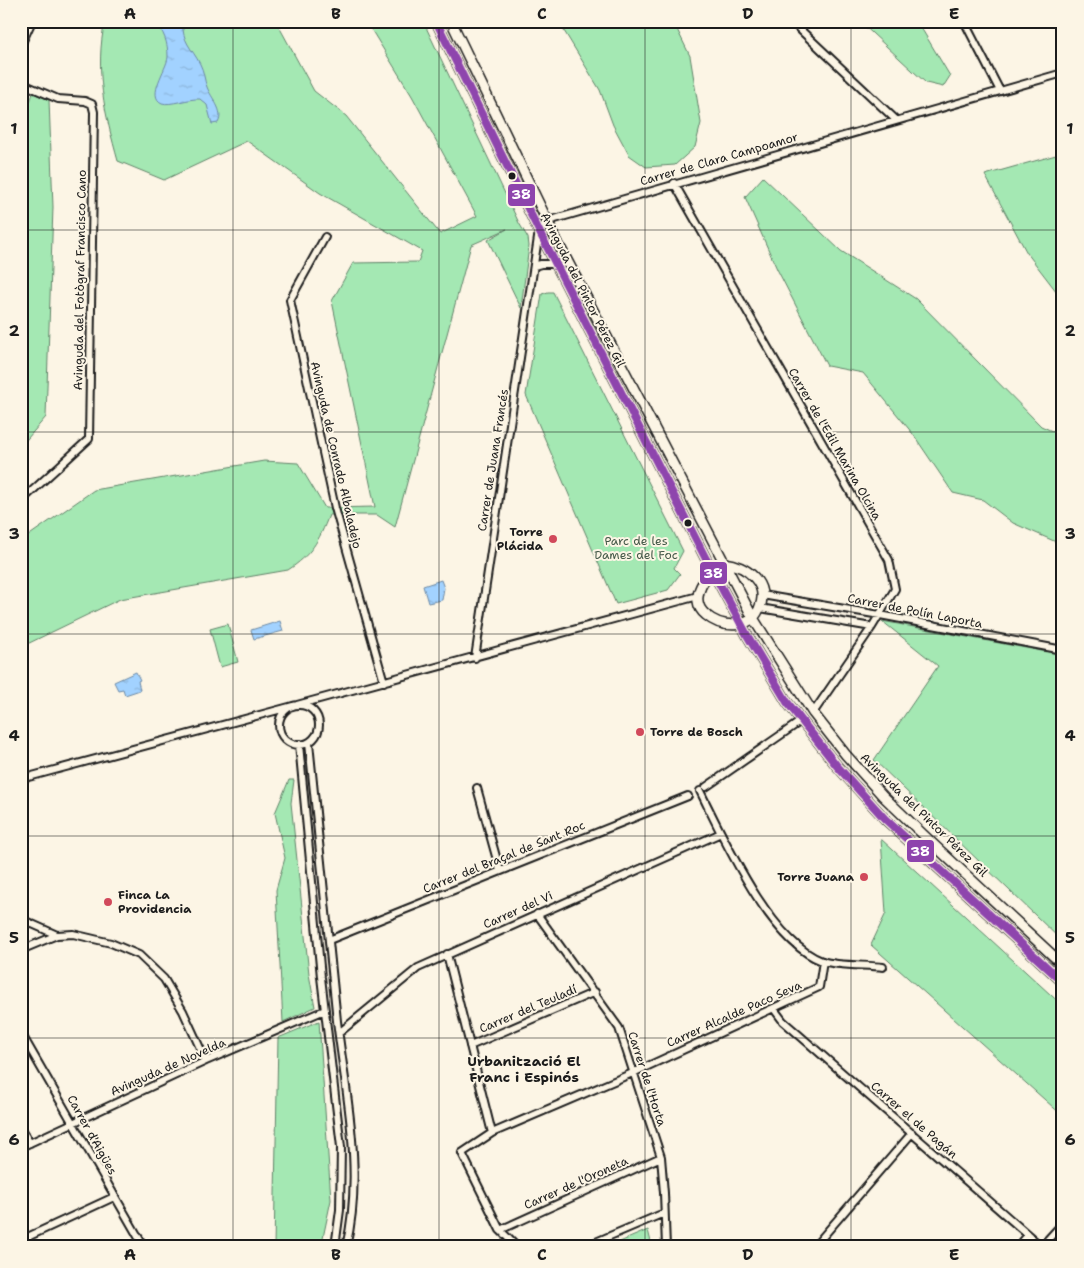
<svg xmlns="http://www.w3.org/2000/svg" width="1084" height="1268" viewBox="0 0 1084 1268" font-family="'Shantell Sans',sans-serif">
<style>
.green{fill:#a4e8b3;stroke:#608268}
.water{fill:url(#water-ripples);stroke:#6c89a4}
.lines{fill:none;stroke-linecap:round;stroke-linejoin:round}
.minor-casing{stroke:#1c1c1c;stroke-width:10}
.secondary-casing{stroke:#1c1c1c;stroke-width:12}
.minor{stroke:#fcf5e5;stroke-width:6}
.secondary{stroke:#fcf5e5;stroke-width:9}
.bus-1-casing{stroke:#fcf5e5;stroke-width:11}
.bus-1{stroke:#8e44ad;stroke-width:8}
.grid{fill:none;stroke:#1c1c1c;stroke-width:1;stroke-opacity:0.55}
.bus-dot{fill:#1c1c1c;stroke:#fcf5e5;stroke-width:2}
.poi-dot{fill:#d1495b;stroke:#fcf5e5;stroke-width:2}
.labels{text-anchor:middle;dominant-baseline:central;stroke-width:4;stroke-linejoin:round;paint-order:stroke}
.street-label{font-size:12px;fill:#1c1c1c;stroke:#fcf5e5}
.poi-label{font-size:12px;font-weight:bold;fill:#1c1c1c;stroke:#fcf5e5;text-anchor:end}
.park-label{font-size:12px;fill:#455949;stroke:#fcf5e5}
.neighbourhood-label{font-size:14px;font-weight:bold;fill:#1c1c1c;stroke:#fcf5e5}
.line-badge{stroke:#fcf5e5;stroke-width:2}
.badge-label{font-size:14px;text-anchor:middle;font-weight:bold;fill:#fff}
.neatline{fill:none;stroke:#1c1c1c;stroke-width:2}
.grid-label{font-size:16px;text-anchor:middle;font-weight:bold;fill:#1c1c1c}
</style>
<defs>
<pattern id="water-ripples" width="26" height="14" patternUnits="userSpaceOnUse" patternTransform="scale(1.25)"><rect width="26" height="14" fill="#a2d2ff"/><path d="M2 4q2-2 4 0t4 0M15 11q2-2 4 0t4 0" fill="none" stroke="#8bb4da"/></pattern>
</defs>
<rect width="100%" height="100%" fill="#fcf5e5"/>
<filter id="ink" filterUnits="userSpaceOnUse"><feTurbulence type="fractalNoise" baseFrequency=".02" numOctaves="2"/><feDisplacementMap in="SourceGraphic" scale="10" xChannelSelector="R" yChannelSelector="G"/><feConvolveMatrix kernelMatrix="1 2 1 2 8 2 1 2 1" color-interpolation-filters="sRGB"/></filter>
<g filter="url(#ink)">
<path class="green" d="M 105,21 L 276,21 L 314,91 L 346,116 L 440,234 L 477,216 L 412,96 L 366,21 L 423,21 L 519,223 L 528,238 L 529,246 L 521,308 L 488,240 L 507,229 L 471,245 L 395,527 L 377,515 L 329,515 C 319,541 311,555 288,570 L 120,599 L 21,647 L 21,541 L 94,490 L 264,461 L 298,463 L 325,508 L 375,507 L 332,301 L 353,263 L 418,262 L 422,251 L 320,193 L 247,141 L 164,180 L 118,161 C 105,114 94,70 105,21 Z
M 558,21 L 673,21 L 690,56 L 701,123 L 695,147 L 675,165 L 646,167 L 629,155 L 613,125 L 600,90 Z
M 859,21 L 917,21 L 950,76 L 943,87 L 926,83 Z
M 33,93 L 49,100 L 53,207 L 46,417 L 21,446 L 21,127 Z
M 1063,153 L 1063,300 L 1027,253 L 985,175 Z
M 763,177 L 841,251 L 916,299 L 1041,426 L 1063,436 L 1063,545 L 1013,523 L 983,500 L 953,493 L 913,434 L 863,373 L 827,366 L 777,269 L 745,197 Z
M 548,292 L 553,292 L 683,551 L 674,568 L 680,574 L 668,590 L 616,604 L 526,395 L 542,294 Z
M 882,621 L 1063,655 L 1063,942 L 874,760 L 938,666 Z
M 228,624 L 238,662 L 220,667 L 210,629 Z
M 289,780 L 294,780 L 291,803 L 309,974 L 315,1007 L 283,1022 L 276,890 L 285,858 L 275,813 Z
M 881,839 L 1063,1006 L 1063,1116 L 871,945 L 886,913 Z
M 319,1021 L 331,1200 L 321,1247 L 274,1247 L 278,1038 Z
M 648,1230 L 651,1242 L 657,1242 L 657,1247 L 608,1247 Z"/>
<path class="water" d="M 155,21 L 183,21 C 181,41 192,48 200,64 C 204,71 204,80 207,87 C 211,98 225,111 218,123 L 212,124 L 207,105 L 200,99 C 189,98 170,106 162,103 C 146,96 167,69 168,57 C 168,42 164,33 155,21 Z
M 441,580 L 444,588 L 442,600 L 428,603 L 423,586 Z
M 280,621 L 283,631 L 254,639 L 251,630 Z
M 136,672 L 140,680 L 138,681 L 140,690 L 125,695 L 123,689 L 118,690 L 114,682 Z"/>
<g class="lines">
<g class="minor-casing">
<path id="minor" d="M 791,21 L 896,120
M 964,21 L 1000,91
M 21,45 L 32,21
M 21,83 L 58,99 L 85,101 L 92,104 L 94,112 L 89,439 L 21,501
M 674,183 L 889,560 L 895,589 L 872,627 L 813,713
M 325,237 L 290,300 L 335,508 L 384,682
M 534,266 L 541,264 L 556,264
M 762,595 L 880,615 L 1063,650
M 760,608 L 872,627
M 475,658 L 539,231 L 548,221 L 1063,73
M 297,705 L 698,596
M279 725a20 20 0 1 1 40 0a20 20 0 1 1-40 0Z
M 309,743 C 318,836 327,929 337,1021 C 346,1095 364,1173 346,1247
M 299,744 L 321,977 L 341,1147 L 340,1210 L 335,1247
M 21,779 L 293,706
M 706,787 L 801,721
M 477,788 L 500,871
M 700,791 C 724,839 770,942 822,961 C 838,966 866,965 883,967
M 537,914 L 619,1028 L 661,1157 L 664,1193 L 666,1247
M 21,919 L 57,935
M 329,940 L 688,796
M 21,950 L 57,935 L 73,934 L 111,943 L 139,955 L 164,979 L 183,1011 L 206,1061
M 447,954 L 492,1133
M 774,1009 L 783,1021 L 1042,1247
M 21,1033 L 144,1247
M 339,1033 L 418,968 L 721,833
M 470,1046 L 595,992
M 21,1129 L 30,1143
M 21,1147 L 206,1061 L 325,1010
M 500,1230 L 661,1157
M 21,1240 L 114,1197
M 517,1247 L 500,1230 L 462,1153 L 492,1133 L 635,1072 L 819,987 L 823,961
M 584,1247 L 664,1213
M 814,1247 L 912,1133
M 1018,1247 L 1028,1235
M 1041,1247 L 1063,1223"/>
</g>
<g class="secondary-casing">
<path id="secondary" d="M 436,21 L 539,231 L 706,559 L 747,635 L 787,702 L 837,766 L 885,819 L 1063,982
M 451,21 L 557,241 L 753,618 L 813,713 L 846,755 L 883,796 L 933,844 L 1063,965
M 724,563 C 746,565 771,584 759,609 C 750,630 721,628 706,615 C 686,599 707,571 724,563 Z"/>
</g>
<use href="#minor" class="minor"/>
<use href="#secondary" class="secondary"/>
<g class="bus-1-casing">
<path id="bus-1" d="M 436,21 L 539,231 L 706,559 L 747,635 L 787,702 L 837,766 L 885,819 L 1063,982"/>
</g>
<use href="#bus-1" class="bus-1"/>
</g>
</g>
<path class="grid" d="M 233,21 L 233,1247M 439,21 L 439,1247M 645,21 L 645,1247M 851,21 L 851,1247M 21,230 L 1063,230M 21,432 L 1063,432M 21,634 L 1063,634M 21,836 L 1063,836M 21,1038 L 1063,1038"/>
<g class="bus-dot">
<circle cx="512" cy="176" r="4.5"/>
<circle cx="688" cy="523" r="4.5"/>
</g>
<g class="poi-dot">
<circle cx="553" cy="539" r="5"/>
<circle cx="640" cy="732" r="5"/>
<circle cx="864" cy="877" r="5"/>
<circle cx="108" cy="902" r="5"/>
</g>
<g class="labels">
<g class="street-label">
<text transform="translate(719 159) rotate(-16)">Carrer de Clara Campoamor</text>
<text transform="translate(80 280) rotate(-89)">Avinguda del Fotògraf Francisco Cano</text>
<text transform="translate(583 290) rotate(63)">Avinguda del Pintor Pérez Gil</text>
<text transform="translate(835 444) rotate(60)">Carrer de l'Edil Marina Olcina</text>
<text transform="translate(336 455) rotate(77)">Avinguda de Conrado Albaladejo</text>
<text transform="translate(493 460) rotate(-81)">Carrer de Juana Francés</text>
<text transform="translate(915 611) rotate(11)">Carrer de Polín Laporta</text>
<text transform="translate(924 815) rotate(44)">Avinguda del Pintor Pérez Gil</text>
<text transform="translate(504 857) rotate(-22)">Carrer del Braçal de Sant Roc</text>
<text transform="translate(518 910) rotate(-24)">Carrer del Vi</text>
<text transform="translate(528 1009) rotate(-23)">Carrer del Teuladí</text>
<text transform="translate(734 1014) rotate(-24)">Carrer Alcalde Paco Seva</text>
<text transform="translate(168 1067) rotate(-24)">Avinguda de Novelda</text>
<text transform="translate(647 1079) rotate(72)">Carrer de l'Horta</text>
<text transform="translate(914 1120) rotate(41)">Carrer el de Pagán</text>
<text transform="translate(92 1135) rotate(61)">Carrer d'Aigües</text>
<text transform="translate(576 1183) rotate(-24)">Carrer de l'Oroneta</text>
</g>
<g class="poi-label">
<text x="543" y="532">Torre<tspan x="543" dy="14">Plácida</tspan></text>
<text x="650" y="732" text-anchor="start">Torre de Bosch</text>
<text x="854" y="877">Torre Juana</text>
<text x="118" y="895" text-anchor="start">Finca La<tspan x="118" dy="14">Providencia</tspan></text>
</g>
<g class="park-label">
<text x="636" y="541">Parc de les<tspan x="636" dy="14">Dames del Foc</tspan></text>
</g>
<g class="neighbourhood-label">
<text x="524" y="1061">Urbanització El<tspan x="524" dy="16">Franc i Espinós</tspan></text>
</g>
</g>
<g class="line-badge">
<rect x="507" y="183" width="29" height="24" rx="5" fill="#8e44ad"/>
<rect x="699" y="561" width="29" height="24" rx="5" fill="#8e44ad"/>
<rect x="906" y="839" width="29" height="24" rx="5" fill="#8e44ad"/>
</g>
<g class="badge-label">
<text x="521" y="199">38</text>
<text x="713" y="578">38</text>
<text x="920" y="856">38</text>
</g>
<rect width="1084" height="1268" fill="none" stroke="#fcf5e5" stroke-width="55"/>
<rect x="28" y="28" width="1028" height="1212" class="neatline"/>
<g class="grid-label">
<text x="130" y="19">A</text>
<text x="336" y="19">B</text>
<text x="542" y="19">C</text>
<text x="748" y="19">D</text>
<text x="954" y="19">E</text>
<text x="14" y="134">1</text>
<text x="1070" y="134">1</text>
<text x="14" y="336">2</text>
<text x="1070" y="336">2</text>
<text x="14" y="539">3</text>
<text x="1070" y="539">3</text>
<text x="14" y="741">4</text>
<text x="1070" y="741">4</text>
<text x="14" y="943">5</text>
<text x="1070" y="943">5</text>
<text x="14" y="1145">6</text>
<text x="1070" y="1145">6</text>
<text x="130" y="1260">A</text>
<text x="336" y="1260">B</text>
<text x="542" y="1260">C</text>
<text x="748" y="1260">D</text>
<text x="954" y="1260">E</text>
</g>
</svg>
